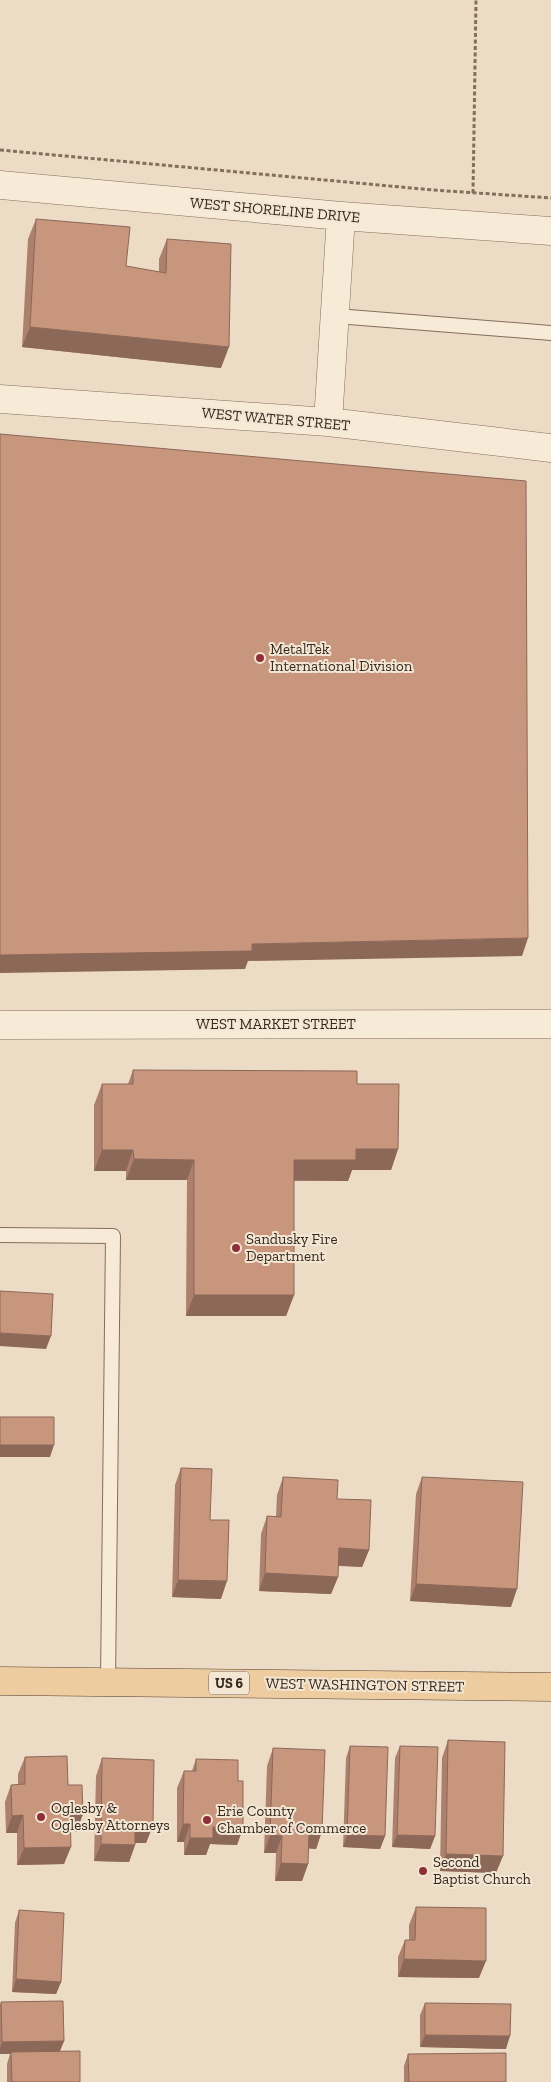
<svg xmlns="http://www.w3.org/2000/svg" width="551" height="2082" viewBox="0 0 551 2082" font-family="'Zilla Slab',serif">
<style>
.lines{fill:none;stroke-linecap:round;stroke-linejoin:round}
.lane-casing{stroke:#856e5c;stroke-width:16}
.street-casing{stroke:#856e5c;stroke-width:29}
.primary-casing{stroke:#543d30;stroke-width:29}
.path{stroke:#856e5c;stroke-width:3;stroke-dasharray:4 2.5;stroke-linecap:butt}
.lane{stroke:#f7ebd8;stroke-width:14}
.street{stroke:#f7ebd8;stroke-width:28}
.primary{stroke:#edcd9f;stroke-width:28}
.wall{fill:#ac806c}
.shaded-wall{fill:#8c6858}
.building{fill:#c8957d;stroke:#8c6858}
.poi-dot{fill:#912f39;stroke:#f3e7d4;stroke-width:2}
.labels{text-anchor:middle;dominant-baseline:central;stroke-width:4;stroke-linejoin:round;paint-order:stroke}
.shield{fill:#f3e7d4;stroke:#6f6155;stroke-width:1}
.shield-label{font-size:14px;font-weight:bold;fill:#36281f}
.street-label{font-size:15px;fill:#36281f;stroke:#f3e7d4}
.poi-label{font-size:15px;fill:#36281f;stroke:#f3e7d4;text-anchor:start}
</style>
<rect width="100%" height="100%" fill="#ecdcc5"/>
<g class="lines">
<g class="lane-casing">
<path id="lane" d="M 336,316 L 551,333
M 0,1235 L 113,1236 L 108,1682"/>
</g>
<g class="street-casing">
<path id="street" d="M 0,185 L 341,216 L 551,231
M 0,399 L 328,422 L 551,448
M 328,422 L 341,216
M 0,1025 L 551,1024"/>
</g>
<g class="primary-casing">
<path id="primary" d="M 0,1681 L 551,1687"/>
</g>
<path class="path" d="M 0,150 L 433,190 L 551,198
M 473,193 L 476,0"/>
<use href="#lane" class="lane"/>
<use href="#street" class="street"/>
<use href="#primary" class="primary"/>
</g>
<path class="wall" d="M 36,219 L 126,266 L 159,272 L 159,259 L 167,239 L 221,368 L 22,347 L 28,239 Z
M 133,1070 L 357,1084 L 398,1149 L 391,1170 L 352,1170 L 348,1181 L 294,1181 L 294,1295 L 286,1316 L 186,1316 L 187,1180 L 126,1180 L 126,1171 L 94,1171 L 94,1105 L 102,1084 L 128,1084 Z
M 181,1468 L 210,1520 L 221,1599 L 172,1597 L 175,1485 Z
M 283,1477 L 337,1499 L 369,1550 L 362,1567 L 338,1566 L 338,1577 L 331,1594 L 259,1591 L 261,1534 L 267,1516 L 276,1517 L 277,1495 Z
M 422,1477 L 511,1607 L 410,1601 L 416,1494 Z
M 448,1740 L 496,1873 L 440,1871 L 442,1758 Z
M 350,1746 L 385,1836 L 380,1849 L 343,1847 L 346,1758 Z
M 400,1746 L 435,1836 L 430,1849 L 392,1847 L 395,1758 Z
M 273,1748 L 322,1831 L 316,1849 L 308,1848 L 308,1864 L 302,1881 L 275,1881 L 276,1853 L 264,1853 L 267,1766 Z
M 25,1757 L 68,1785 L 83,1814 L 76,1832 L 70,1832 L 64,1864 L 17,1865 L 17,1833 L 6,1833 L 5,1802 L 11,1785 L 18,1785 L 18,1774 Z
M 102,1758 L 153,1825 L 146,1843 L 135,1843 L 135,1845 L 129,1862 L 94,1861 L 96,1776 Z
M 196,1759 L 238,1781 L 243,1828 L 237,1845 L 210,1844 L 206,1855 L 184,1855 L 184,1842 L 177,1842 L 177,1788 L 184,1771 L 192,1771 Z
M 416,1907 L 479,1978 L 398,1977 L 398,1957 L 405,1940 L 409,1940 L 409,1925 Z
M 19,1910 L 61,1982 L 56,1994 L 12,1992 L 15,1923 Z
M 1,2002 L 64,2041 L 60,2051 L 80,2082 L 7,2082 L 7,2064 L 10,2054 L 0,2054 L 0,2005 Z
M 425,2003 L 506,2049 L 420,2047 L 420,2015 Z
M 408,2054 L 506,2082 L 404,2082 L 404,2066 Z"/>
<path class="shaded-wall" d="M 30,327 L 229,347 L 221,368 L 22,347 Z
M 528,938 L 522,956 L 248,961 L 245,969 L 0,973 L 0,955 L 252,944 Z
M 356,1149 L 398,1149 L 391,1170 L 352,1170 L 348,1181 L 286,1180 L 294,1160 Z
M 102,1150 L 133,1150 L 126,1171 L 94,1171 Z
M 134,1159 L 194,1160 L 187,1180 L 126,1180 Z
M 194,1295 L 294,1295 L 286,1316 L 186,1316 Z
M 0,1333 L 51,1336 L 46,1349 L 0,1346 Z
M 0,1445 L 54,1445 L 50,1457 L 0,1457 Z
M 339,1548 L 369,1550 L 362,1567 L 333,1565 Z
M 265,1573 L 338,1577 L 331,1594 L 259,1591 Z
M 178,1580 L 227,1581 L 221,1599 L 172,1597 Z
M 416,1584 L 517,1589 L 511,1607 L 410,1601 Z
M 83,1814 L 76,1832 L 64,1832 L 70,1815 Z
M 23,1815 L 17,1833 L 6,1833 L 12,1816 Z
M 183,1824 L 190,1824 L 184,1842 L 177,1842 Z
M 135,1825 L 153,1825 L 146,1843 L 129,1843 Z
M 213,1827 L 243,1828 L 237,1845 L 210,1844 L 206,1855 L 184,1855 L 190,1838 Z
M 309,1831 L 322,1831 L 316,1849 L 302,1848 Z
M 270,1835 L 282,1836 L 276,1853 L 264,1853 Z
M 347,1835 L 385,1836 L 380,1849 L 343,1847 Z
M 397,1835 L 435,1836 L 430,1849 L 392,1847 Z
M 101,1844 L 135,1845 L 129,1862 L 94,1861 Z
M 71,1847 L 64,1864 L 17,1865 L 24,1848 Z
M 446,1854 L 503,1856 L 496,1873 L 440,1871 Z
M 281,1863 L 308,1864 L 302,1881 L 275,1881 Z
M 404,1959 L 486,1961 L 479,1978 L 398,1977 Z
M 16,1979 L 61,1982 L 56,1994 L 12,1992 Z
M 425,2035 L 510,2036 L 506,2049 L 420,2047 Z
M 64,2041 L 59,2053 L 11,2052 L 10,2054 L 0,2054 L 0,2048 L 2,2042 Z"/>
<path class="building" d="M 36,219 L 130,227 L 126,266 L 166,273 L 167,239 L 231,244 L 229,347 L 30,327 Z
M 0,434 L 526,481 L 528,938 L 252,944 L 252,951 L 0,955 Z
M 133,1070 L 357,1071 L 357,1084 L 399,1084 L 398,1149 L 356,1149 L 356,1160 L 294,1160 L 294,1295 L 194,1295 L 194,1160 L 134,1159 L 133,1150 L 102,1150 L 102,1084 L 133,1084 Z
M 0,1291 L 53,1294 L 51,1336 L 0,1333 Z
M 0,1417 L 54,1417 L 54,1445 L 0,1445 Z
M 181,1468 L 212,1469 L 210,1520 L 229,1520 L 227,1581 L 178,1580 Z
M 283,1477 L 338,1480 L 337,1499 L 371,1500 L 369,1550 L 339,1548 L 338,1577 L 265,1573 L 267,1516 L 281,1517 Z
M 422,1477 L 523,1482 L 517,1589 L 416,1584 Z
M 448,1740 L 505,1742 L 503,1856 L 446,1854 Z
M 350,1746 L 388,1747 L 385,1836 L 347,1835 Z
M 400,1746 L 438,1747 L 435,1836 L 397,1835 Z
M 273,1748 L 325,1750 L 322,1831 L 309,1831 L 308,1864 L 281,1863 L 282,1836 L 270,1835 Z
M 67,1756 L 68,1785 L 82,1785 L 83,1814 L 70,1815 L 71,1847 L 24,1848 L 23,1815 L 12,1816 L 11,1785 L 25,1784 L 25,1757 Z
M 102,1758 L 154,1760 L 153,1825 L 135,1825 L 135,1845 L 101,1844 Z
M 196,1759 L 238,1760 L 238,1781 L 243,1781 L 243,1828 L 213,1827 L 213,1838 L 190,1838 L 190,1824 L 183,1824 L 184,1771 L 196,1771 Z
M 416,1907 L 486,1908 L 486,1961 L 404,1959 L 405,1940 L 415,1940 Z
M 19,1910 L 64,1913 L 61,1982 L 16,1979 Z
M 63,2001 L 64,2041 L 2,2042 L 1,2002 Z
M 425,2003 L 511,2004 L 510,2036 L 425,2035 Z
M 80,2051 L 80,2082 L 12,2082 L 11,2052 Z
M 506,2053 L 506,2082 L 409,2082 L 408,2054 Z"/>
<g class="poi-dot">
<circle cx="260" cy="658" r="5"/>
<circle cx="236" cy="1248" r="5"/>
<circle cx="41" cy="1817" r="5"/>
<circle cx="207" cy="1820" r="5"/>
<circle cx="423" cy="1871" r="5"/>
</g>
<g class="labels">
<rect class="shield" x="209" y="1671.5" width="40" height="23" rx="4"/>
<g class="shield-label">
<text x="229" y="1683">US 6</text>
</g>
<g class="street-label">
<text transform="translate(275 210) rotate(5)">WEST SHORELINE DRIVE</text>
<text transform="translate(276 419) rotate(5)">WEST WATER STREET</text>
<text x="276" y="1024">WEST MARKET STREET</text>
<text transform="translate(365 1685) rotate(1)">WEST WASHINGTON STREET</text>
</g>
<g class="poi-label">
<text x="270" y="649">MetalTek<tspan x="270" dy="17">International Division</tspan></text>
<text x="246" y="1239">Sandusky Fire<tspan x="246" dy="17">Department</tspan></text>
<text x="51" y="1808">Oglesby &amp;<tspan x="51" dy="17">Oglesby Attorneys</tspan></text>
<text x="217" y="1811">Erie County<tspan x="217" dy="17">Chamber of Commerce</tspan></text>
<text x="433" y="1862">Second<tspan x="433" dy="17">Baptist Church</tspan></text>
</g>
</g>
</svg>
